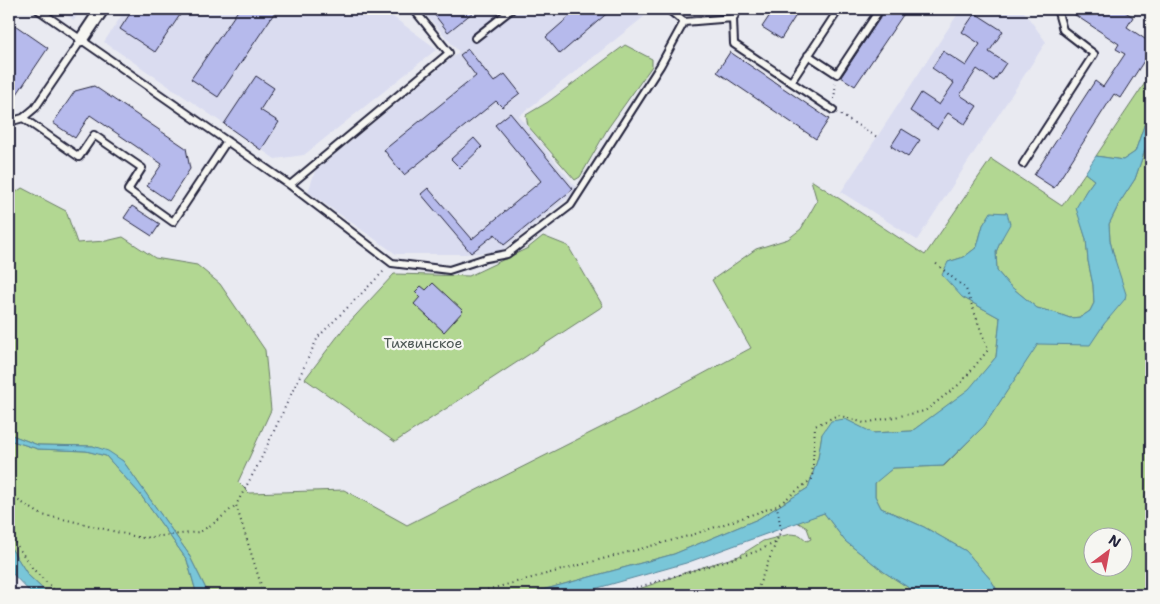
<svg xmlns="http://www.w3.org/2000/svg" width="1160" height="604" viewBox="0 0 1160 604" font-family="'Shantell Sans',sans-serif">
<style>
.built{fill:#dadcf0}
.green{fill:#b2d792;stroke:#6a7c66;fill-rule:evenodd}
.water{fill:#79c6d8;stroke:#568499}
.building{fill:#b6baec;stroke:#22223b}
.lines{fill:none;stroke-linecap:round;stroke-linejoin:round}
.service-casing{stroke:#22223b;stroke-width:10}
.minor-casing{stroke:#22223b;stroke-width:16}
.path{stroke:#22223b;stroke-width:2;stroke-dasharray:1 4;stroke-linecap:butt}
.service{stroke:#f6f6f2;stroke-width:6}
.minor{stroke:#f6f6f2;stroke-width:12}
.labels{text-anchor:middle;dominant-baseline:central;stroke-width:4.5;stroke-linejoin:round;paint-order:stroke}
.park-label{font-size:14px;fill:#4d5855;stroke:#f6f6f2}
</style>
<rect width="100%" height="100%" fill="#e9eaf1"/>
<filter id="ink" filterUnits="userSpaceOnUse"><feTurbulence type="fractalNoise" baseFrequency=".02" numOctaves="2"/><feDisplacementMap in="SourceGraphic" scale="10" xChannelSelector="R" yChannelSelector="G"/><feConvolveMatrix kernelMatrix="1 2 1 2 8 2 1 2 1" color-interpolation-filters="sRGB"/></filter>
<g filter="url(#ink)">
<path class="built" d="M 59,9 L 81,9 L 74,20 Z
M 126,9 L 382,9 L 437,49 L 304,155 L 275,159 L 104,42 Z
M 421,9 L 638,9 L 645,16 L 519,116 L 578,190 L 501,251 L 464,254 L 396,254 L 308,192 L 315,171 L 459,52 Z
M 961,9 L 1022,9 L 1046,42 L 917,240 L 841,192 Z"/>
<path class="green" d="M 625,45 L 652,59 L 652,66 L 608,128 L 580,177 L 575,180 L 528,126 L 526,115 L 548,102 Z
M 1151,74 L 1151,112 L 1147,117 L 1135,152 L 1123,160 L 1096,156 Z
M 1151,132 L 1151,595 L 1000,595 L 991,580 L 966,551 L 924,527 L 881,508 L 875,496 L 875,482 L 893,468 L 944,466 L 984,426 L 1038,343 L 1090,344 L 1104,324 L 1115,260 L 1110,241 L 1109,224 L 1120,202 L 1135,179 ZM 1092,536 L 1122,536 L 1122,566 L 1092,566 Z
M 991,159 L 1062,206 L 1085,173 L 1094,180 L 1086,191 L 1077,208 L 1086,239 L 1088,261 L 1093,285 L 1094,303 L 1090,311 L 1081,317 L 1070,318 L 1056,313 L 1037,308 L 1009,285 L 997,271 L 996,252 L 1002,238 L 1007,213 L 991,213 L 983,225 L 977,247 L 964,257 L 948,262 L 962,297 L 1000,318 L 996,357 L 970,389 L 912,431 L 872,433 L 845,419 L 822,434 L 818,458 L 808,488 L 758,519 L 674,554 L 524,595 L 209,595 L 188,553 L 123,461 L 93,446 L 38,445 L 9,434 L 9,197 L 22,188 L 66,211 L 77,243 L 106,241 L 123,237 L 155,258 L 197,265 L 220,284 L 265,350 L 271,410 L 238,482 L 249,493 L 344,490 L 407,525 L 634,411 L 751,348 L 712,280 L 756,249 L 788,239 L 801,229 L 817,201 L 811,180 L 925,255 Z
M 543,236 L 568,246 L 603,306 L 395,442 L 305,379 L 344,328 L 394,274 L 469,276 L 528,248 Z
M 9,440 L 38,449 L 86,451 L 106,456 L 140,494 L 187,560 L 197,595 L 49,595 L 28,575 L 9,545 Z
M 824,513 L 845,541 L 884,572 L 920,595 L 622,595 L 690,571 L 739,556 L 763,541 L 790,534 L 800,535 L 807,541 L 811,539 L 807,528 L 797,522 Z"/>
<path class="water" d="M 1151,112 L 1151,132 L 1135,179 L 1120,202 L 1109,224 L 1110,241 L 1115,260 L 1126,294 L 1125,299 L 1104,324 L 1090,345 L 1038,344 L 984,426 L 943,466 L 893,468 L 875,483 L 875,496 L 881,508 L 924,527 L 966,551 L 991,580 L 1000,595 L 920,595 L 884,572 L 845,541 L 824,513 L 686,563 L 573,595 L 524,595 L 674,554 L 758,519 L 808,488 L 818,458 L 822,434 L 831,421 L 845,419 L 873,433 L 912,431 L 969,389 L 996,357 L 1000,318 L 962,297 L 942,275 L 948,262 L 964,257 L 977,247 L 983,225 L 991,212 L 1007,213 L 1010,224 L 1002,238 L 996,252 L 997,271 L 1009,285 L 1037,308 L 1056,313 L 1070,318 L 1081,317 L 1090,311 L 1094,303 L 1093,285 L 1088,261 L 1086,239 L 1076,208 L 1086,191 L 1094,180 L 1085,173 L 1096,156 L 1123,160 L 1135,152 L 1147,117 Z
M 9,434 L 38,445 L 93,446 L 108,451 L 123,461 L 188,553 L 209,595 L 197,595 L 187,560 L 140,494 L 106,456 L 86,451 L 38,449 L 9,440 Z
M 9,545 L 28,575 L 49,595 L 33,595 L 9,570 Z"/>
<path class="building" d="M 133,9 L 184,9 L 155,52 L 120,29 Z
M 239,9 L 277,9 L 218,97 L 191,79 Z
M 430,9 L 477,9 L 448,32 Z
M 578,9 L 612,9 L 560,54 L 546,37 Z
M 774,9 L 800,9 L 781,39 L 762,27 Z
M 885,9 L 907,9 L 855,86 L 841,77 L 884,12 Z
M 1066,9 L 1121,9 L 1133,17 L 1127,27 L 1151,43 L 1151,50 L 1120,98 L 1114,94 L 1054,188 L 1034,175 L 1095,81 L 1103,87 L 1125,54 L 1116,49 L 1119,44 Z
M 975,13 L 1003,31 L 989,52 L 1006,63 L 994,81 L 977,69 L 960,95 L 977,106 L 965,124 L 948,113 L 937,129 L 910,111 L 921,93 L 939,105 L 954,83 L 932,68 L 943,51 L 966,66 L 980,44 L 962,32 Z
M 9,21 L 48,48 L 15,97 L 9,93 L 9,64 L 14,55 L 9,51 Z
M 468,49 L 494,82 L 505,74 L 520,93 L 502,107 L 496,101 L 404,175 L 384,150 L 476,76 L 460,55 Z
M 730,52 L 829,119 L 816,139 L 717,72 Z
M 256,76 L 274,88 L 260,110 L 279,122 L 261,150 L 224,124 Z
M 94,86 L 186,148 L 190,169 L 169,201 L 147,186 L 162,164 L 90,115 L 75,138 L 53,123 L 75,91 Z
M 510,113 L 573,189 L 504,245 L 495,234 L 471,253 L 421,194 L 428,188 L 472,239 L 541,181 L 495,125 Z
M 902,129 L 920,140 L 908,157 L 891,146 Z
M 474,138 L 482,147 L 460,168 L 451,159 Z
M 132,206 L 160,224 L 152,236 L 124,218 Z
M 433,283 L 463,311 L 444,332 L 414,304 L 420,297 L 415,292 L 421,286 L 426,290 Z"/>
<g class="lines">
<g class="service-casing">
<path id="service" d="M 37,9 L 290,185 L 392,263 L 449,270 L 486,258 L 507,254 L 571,205 L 660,66 L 684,22 L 733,18
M 668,9 L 684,22
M 739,9 L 733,18 L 734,44 L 833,110
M 475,38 L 512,9
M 808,55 L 837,74 L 880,9
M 791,82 L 839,9
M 23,118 L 79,157 L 94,135 L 142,168 L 128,190 L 173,222 L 227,141
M 9,122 L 23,118 L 35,108 L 82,39
M 1023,164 L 1094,54 L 1063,30 L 1057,9
M 290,185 L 449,53 L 416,12 L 419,9"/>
</g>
<g class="minor-casing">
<path id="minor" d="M 82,39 L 102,9"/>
</g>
<path class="path" d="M 834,99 L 836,82
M 841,115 L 877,137
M 9,500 L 16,499 L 42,515 L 72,521 L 141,538 L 200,532 L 217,521 L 236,505
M 9,534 L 33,569 L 59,595
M 9,593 L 11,595
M 269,595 L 262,588 L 236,505 L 259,463 L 318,337 L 385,270
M 468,595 L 692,535 L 777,506 L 812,479 L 815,426 L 838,415 L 864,423 L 925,411 L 961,383 L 988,350 L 966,289 L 934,262
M 612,595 L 755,552 L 777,542
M 755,595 L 781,530 L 777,506"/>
<use href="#service" class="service"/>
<use href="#minor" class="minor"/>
</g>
</g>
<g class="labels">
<g class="park-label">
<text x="423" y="343">Тихвинское</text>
</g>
</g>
<rect width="1160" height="604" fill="none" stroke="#f6f6f2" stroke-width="30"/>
<rect x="15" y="15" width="1130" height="574" fill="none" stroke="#22223b" stroke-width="2" filter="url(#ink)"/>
<g transform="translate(1108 552) rotate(32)"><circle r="24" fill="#f6f6f2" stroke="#a1a1a9"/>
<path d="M0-4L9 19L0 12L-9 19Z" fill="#d1495b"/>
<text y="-8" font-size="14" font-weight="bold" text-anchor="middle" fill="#22223b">N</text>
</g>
</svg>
